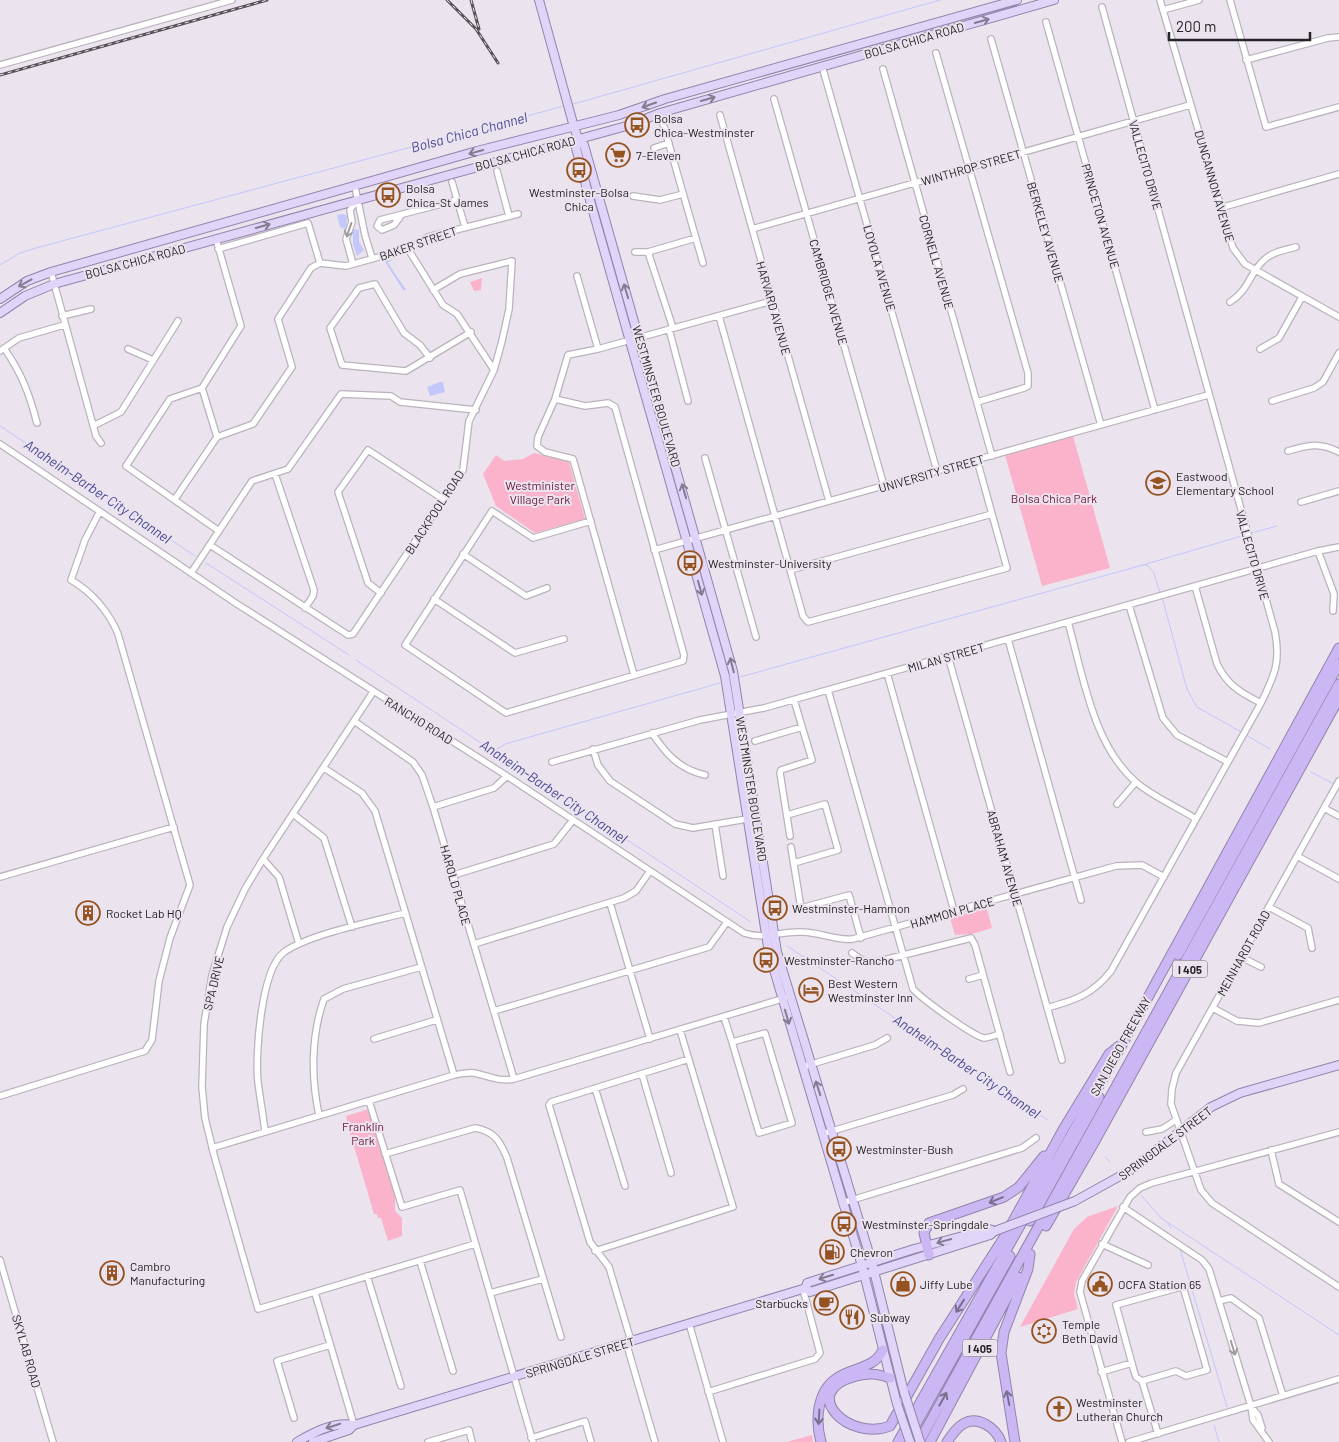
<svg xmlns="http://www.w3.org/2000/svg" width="1339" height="1442" viewBox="0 0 1339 1442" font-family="Barlow,sans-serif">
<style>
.green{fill:#fbb3cb}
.water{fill:#c3c7fb}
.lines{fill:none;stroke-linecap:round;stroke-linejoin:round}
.stream{stroke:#c3c7fb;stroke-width:1}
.minor-casing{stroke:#bab2bc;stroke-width:8}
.major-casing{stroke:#9284ac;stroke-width:10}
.highway-casing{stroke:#9284ac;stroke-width:11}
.minor{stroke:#fff;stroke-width:5.5}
.major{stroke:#e0d4f8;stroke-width:8}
.highway{stroke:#cbb7f3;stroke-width:9}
.rail-casing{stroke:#565257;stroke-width:3}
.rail{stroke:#ebe3ee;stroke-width:1;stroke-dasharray:4;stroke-linecap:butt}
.major-bridge-casing{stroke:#9284ac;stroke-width:10;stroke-linecap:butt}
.major-bridge{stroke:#e0d4f8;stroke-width:8}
.oneway{stroke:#847c90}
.oneway2{stroke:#9e9c9e}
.oneway3{stroke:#796e8e}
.labels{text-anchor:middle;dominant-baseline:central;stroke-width:4;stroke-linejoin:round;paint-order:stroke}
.shield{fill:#ebe3ee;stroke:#625d63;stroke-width:1}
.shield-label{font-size:11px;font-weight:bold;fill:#272428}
.street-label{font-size:12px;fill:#272428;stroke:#ebe3ee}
.poi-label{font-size:12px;fill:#272428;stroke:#ebe3ee;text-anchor:start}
.park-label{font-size:12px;fill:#6b193f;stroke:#ebe3ee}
.water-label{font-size:14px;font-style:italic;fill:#4b4a95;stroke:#ebe3ee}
</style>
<rect width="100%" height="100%" fill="#ebe3ee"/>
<path class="green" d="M 482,278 L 481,290 L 474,291 L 470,282 Z
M 1073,436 L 1110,568 L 1042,586 L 1005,455 Z
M 534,453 L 569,462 L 585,519 L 535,533 L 496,506 L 483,474 L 496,455 L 504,461 L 523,459 Z
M 981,909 L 987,909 L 992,928 L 972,934 L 955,935 L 950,918 Z
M 369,1109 L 395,1197 L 395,1211 L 402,1218 L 402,1236 L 388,1241 L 381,1218 L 378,1218 L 377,1214 L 374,1214 L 348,1126 L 346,1116 Z
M 1118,1206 L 1076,1282 L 1074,1294 L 1078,1309 L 1020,1327 L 1074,1229 L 1087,1217 Z
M 812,1435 L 813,1442 L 787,1442 Z"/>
<path class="water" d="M 343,214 L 347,216 L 346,229 L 340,227 L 337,215 Z
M 353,229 L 359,230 L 359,242 L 364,250 L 357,256 L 353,244 Z
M 384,260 L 392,260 L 388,263 L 406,290 L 403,290 Z
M 440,382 L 443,382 L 445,392 L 430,396 L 427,387 Z"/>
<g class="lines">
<path class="stream" d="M 570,105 L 940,0
M 0,265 L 20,253 L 36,248 L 564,106
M 0,426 L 195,556
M 1251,533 L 1277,526
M 206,563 L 349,655
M 1143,565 L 1245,535
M 1162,597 L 1187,689 L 1197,707 L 1243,733
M 356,660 L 751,922
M 740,677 L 1143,565 L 1147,565 L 1154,573 L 1160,593
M 1246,735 L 1270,749
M 494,751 L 505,744 L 720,683
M 1311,772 L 1334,784
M 787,946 L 1048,1120
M 1105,1157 L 1110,1162
M 1141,1195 L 1161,1218 L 1339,1335
M 1168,1223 L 1171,1229
M 1180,1249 L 1227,1407
M 1214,1425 L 1219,1442"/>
<g class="minor-casing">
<path id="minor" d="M 1160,0 L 1233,248 L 1245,264 L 1339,317
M 1230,0 L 1266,127 L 1339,107
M 1163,10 L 1199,0
M 1046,22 L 1155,410
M 991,39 L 1101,425
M 936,53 L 1028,373 L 1028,386 L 1024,388 L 977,402
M 1246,60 L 1328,38 L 1339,37
M 0,65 L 232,0
M 822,66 L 937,471
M 883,69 L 992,456
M 774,99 L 884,486
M 660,113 L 703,263
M 720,115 L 829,501
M 654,148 L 669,143
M 497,171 L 509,216
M 452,182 L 465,227
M 355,187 L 365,235 L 372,258
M 633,196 L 660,200 L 683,194
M 1220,208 L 1339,174
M 400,217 L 394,225 L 382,230 L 377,226 L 380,220 L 457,200
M 752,229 L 1190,105
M 216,239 L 241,326 L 202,388 L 217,437
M 218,249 L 308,223 L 320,263
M 408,249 L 443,305 L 457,314 L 494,370
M 635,252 L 648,252 L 696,238
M 648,252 L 673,328
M 353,264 L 346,239 L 352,222 L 350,210 L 357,200
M 51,272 L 96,436 L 101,443
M 577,276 L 598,349
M 1230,302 C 1250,289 1249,273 1264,260 C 1272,252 1285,250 1296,247
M 62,316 L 91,309
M 719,316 L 803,616 L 808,622 L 1007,568 L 977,460
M 669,329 L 688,401
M 4,348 C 22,374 29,393 37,423
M 128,349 L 153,360
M 1260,349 L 1279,338 L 1302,297
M 0,351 L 19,338 L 64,325
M 430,358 L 420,345 L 404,333 L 375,284 L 359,288 L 330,328 L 342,365 L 406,371 L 471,332
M 202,388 L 170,399 L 126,466 L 219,531
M 555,399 L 585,406 L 608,403 L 615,407 L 684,655 L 683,661 L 506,713 L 405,645 L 492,511 L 533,538 L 591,521
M 1272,401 L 1314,388 L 1323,382 L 1339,353
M 93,426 L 121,412 L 178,321
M 0,444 L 237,604 L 507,776 L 744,933 C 764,940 781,931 802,932 C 820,932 835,941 853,939 L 1116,866 L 1142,865 L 1164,877
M 1288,451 C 1308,445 1320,442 1339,452
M 705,458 L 756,637
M 275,474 L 314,590 L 313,596 L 305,608
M 175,499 L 217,437 L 253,424 L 292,367 L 278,319 L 311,268 L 320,263 L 346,266 L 408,249 L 428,237 L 518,214
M 1301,502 L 1339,491
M 210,545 L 348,635 L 353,634 L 463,470 L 469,421 L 494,370 L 502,341 L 509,309 L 512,261 L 460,274 L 433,290
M 654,550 L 1208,395
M 1318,551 L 1334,594 L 1333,611
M 463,554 L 526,596 L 547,588
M 790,570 L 992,514
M 191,573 L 252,481 L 288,469 L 341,394 L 391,396 L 400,402 L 476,410
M 1195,586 L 1217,664 C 1227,685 1241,693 1261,703
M 381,593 L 368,583 L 338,492 L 368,450 L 443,499
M 434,599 L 515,653 L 564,639
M 1129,605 L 1163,718 L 1177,735 L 1228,762
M 1068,622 C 1083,675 1093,746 1137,783 C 1154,797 1177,807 1196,819
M 1008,639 L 1081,900
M 948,656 L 1062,1060
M 887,673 L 954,911
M 634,675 L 573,459 L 545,452 L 537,446 L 538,437 L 555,399 L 568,355 L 598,349 L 772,301
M 828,690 L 913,989 C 922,999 973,1036 984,1038 C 989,1038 995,1035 1000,1034
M 373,692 L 263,859 L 245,889 L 227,927 L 212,975 L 204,1024 L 202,1087 L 205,1118 L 214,1155 L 258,1309 L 475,1244
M 354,721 L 413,762 L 422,775 L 433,807 L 514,1079
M 652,733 C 666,754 679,769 705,775
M 755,741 L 802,727
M 593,749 L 598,765 L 610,781 L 675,824 L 693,828 L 747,819
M 552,762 L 700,720 L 764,708 L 1318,551 L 1339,547
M 324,768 L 362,793 L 375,811 L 454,1075
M 1339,781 L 1176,1073 L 1172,1089 L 1171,1104 L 1201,1190 L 1212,1203 L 1339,1287
M 1117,804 L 1136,782
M 433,807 L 494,788 L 507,776
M 1324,808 L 1339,816
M 293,814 L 324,838 L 352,927
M 787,815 L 825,804 L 838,850 L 794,863
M 715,824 L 723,876
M 790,836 L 780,773 L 781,770 L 812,760 L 794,700
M 791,847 L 801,908 L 849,895 L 861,938
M 1297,856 L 1339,879
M 263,859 L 279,877 L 299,944
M 454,875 L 554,844 L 573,820
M 0,877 L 174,827
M 610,903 L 650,1039
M 1269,907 L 1308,928 L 1312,948
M 474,944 L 624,898 L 636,891 L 650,871
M 852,953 L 865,962 L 876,962 L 971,938 L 975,945 L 1010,1072
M 1241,957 L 1261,967
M 969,979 L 983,975
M 1047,1008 C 1075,1000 1092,995 1111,971 L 1261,703 C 1274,676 1281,663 1275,632 L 1102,7
M 1213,1008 L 1237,1021 L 1259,1023 L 1339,1000
M 494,1011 L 709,947 L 727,922
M 724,1017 L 732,1042
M 765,1033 L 792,1123 L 759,1133 L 732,1042 Z
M 374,1039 L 436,1020
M 802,1067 L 875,1045 L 887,1038
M 642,1074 L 671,1173
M 595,1088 L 625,1186
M 0,1096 L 145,1051 L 152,1040 L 159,981 L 170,938 L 190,885 L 118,634 C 109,612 92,592 71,580 L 85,540 L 99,513
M 369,1101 L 402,1207 L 460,1190 L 533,1442
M 319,1115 C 311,1078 311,1036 324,999 L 343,989 L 421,967
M 265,1131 C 263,1115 260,1098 258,1082 C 255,1055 261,971 283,953 C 306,935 375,921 405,913
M 1146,1132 L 1162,1129 L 1176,1120
M 822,1134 L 953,1095 L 963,1089
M 212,1148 L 454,1075 C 460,1074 468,1072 474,1073 C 489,1076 498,1082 514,1079 L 785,998
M 1271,1150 L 1279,1184 L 1339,1222
M 385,1154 L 475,1128 C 494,1131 500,1141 507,1158 L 561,1337
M 842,1203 L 1022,1148 L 1036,1138
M 1123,1207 L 1202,1260 L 1209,1269 L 1251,1406 L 1253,1420 L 1269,1442
M 1102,1244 L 1148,1265
M 595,1251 L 733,1207 L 680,1030
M 0,1260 L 53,1442
M 420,1261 L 453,1371
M 367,1276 L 401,1386
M 315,1293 L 354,1425
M 490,1293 L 543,1279
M 1219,1301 L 1231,1298 L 1259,1318 L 1283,1396
M 689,1323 L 723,1442
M 631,1341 L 609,1267 L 590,1242 L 549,1105 L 551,1102 L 689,1059
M 626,1342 L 655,1442
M 1101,1372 L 1132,1363
M 1142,1381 L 1176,1371 L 1186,1376 L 1207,1370 L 1184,1290 L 1181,1287 L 1116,1305 L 1134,1371 L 1136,1377 L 1142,1381 L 1158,1434
M 708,1392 L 815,1359 L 820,1353 L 803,1289
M 1252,1408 L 1258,1415 L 1262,1428
M 294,1418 L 277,1361 L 330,1345
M 531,1438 L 585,1421 L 591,1442
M 428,1442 L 469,1430 L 472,1442
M 1122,1442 L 1080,1292 L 1082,1281 L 1130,1197 L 1140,1188 L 1152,1183 L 1339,1132
M 1129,1442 L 1339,1379"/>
</g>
<g class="major-casing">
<path id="major" d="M 539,0 L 574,127 L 578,139 L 584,145 L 733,671 L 777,952 L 872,1263 L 904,1392
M 578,139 L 576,148 L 591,204 L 725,676 L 769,953 L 862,1266 L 897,1404
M 0,299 L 27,281 L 51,272 L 477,151 L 619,115 L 665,99 L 1017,0
M 0,313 L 25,296 L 54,284 L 630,125 L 660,113 L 1054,0
M 1075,1201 L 1131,1170 L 1211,1107 L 1240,1093 L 1339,1065
M 806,1288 L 807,1283 L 914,1249 L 989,1229 L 995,1231
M 806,1288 L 810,1292 L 990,1235 L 995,1231
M 297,1442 C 314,1432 335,1421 354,1425
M 313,1442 L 349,1430 L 354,1425 L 806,1288"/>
</g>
<g class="highway-casing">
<path id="highway" d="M 1178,955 L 1339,664
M 1030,1221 L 1099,1097
M 1046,1226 L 1096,1139 L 1339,698
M 929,1255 L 924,1233 L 929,1223 L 1004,1197 L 1019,1187 L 1044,1156
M 890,1378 C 876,1373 867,1373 853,1377 C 799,1393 849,1442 890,1426 L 939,1339 L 1005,1236 L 1064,1128 L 1109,1054 L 1119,1046
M 821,1442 C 815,1420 817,1391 837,1378 C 853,1367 874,1369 883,1350
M 898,1442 L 1123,1043 L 1339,648
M 906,1442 L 1010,1256
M 919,1442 L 1339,684
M 930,1442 L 1018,1277
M 947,1442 C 951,1436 956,1428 963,1424 C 978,1415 996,1428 1001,1442
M 1015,1442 L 1001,1353 L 1004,1332 L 1028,1269 L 1030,1254"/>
</g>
<use href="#minor" class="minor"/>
<use href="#major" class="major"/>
<use href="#highway" class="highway"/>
<g class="rail-casing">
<path id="rail" d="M 447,0 L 476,29 L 498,63
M 471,0 L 479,29
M 0,75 L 267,0"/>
</g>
<use href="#rail" class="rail"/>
<g class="major-bridge-casing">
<path id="major-bridge" d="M 995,1231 L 1075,1201
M 904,1392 L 920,1442
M 897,1404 L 910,1442"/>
</g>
<use href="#major-bridge" class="major-bridge"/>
</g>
<defs><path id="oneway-shaft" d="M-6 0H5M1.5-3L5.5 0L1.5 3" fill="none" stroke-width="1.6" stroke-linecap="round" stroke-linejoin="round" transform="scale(1.25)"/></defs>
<g class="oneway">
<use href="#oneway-shaft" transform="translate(982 21) rotate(-16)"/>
<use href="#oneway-shaft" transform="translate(708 99) rotate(-16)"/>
<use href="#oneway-shaft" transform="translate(649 105) rotate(161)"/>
<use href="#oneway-shaft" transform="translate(476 152) rotate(165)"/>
<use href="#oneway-shaft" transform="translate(263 226) rotate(-16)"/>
<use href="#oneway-shaft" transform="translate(25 283) rotate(151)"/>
<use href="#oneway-shaft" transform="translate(626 291) rotate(-107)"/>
<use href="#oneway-shaft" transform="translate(684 491) rotate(-106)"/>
<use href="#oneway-shaft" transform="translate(700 588) rotate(74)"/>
<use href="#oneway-shaft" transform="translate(732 665) rotate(-104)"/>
<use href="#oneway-shaft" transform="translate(787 1017) rotate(74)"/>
<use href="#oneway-shaft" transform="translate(818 1088) rotate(-108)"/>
<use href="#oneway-shaft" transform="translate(944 1241) rotate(165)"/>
<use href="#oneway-shaft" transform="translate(826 1277) rotate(163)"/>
<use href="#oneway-shaft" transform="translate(333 1426) rotate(162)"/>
</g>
<g class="oneway2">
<use href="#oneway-shaft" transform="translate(349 230) rotate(109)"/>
<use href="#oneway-shaft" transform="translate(1233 1348) rotate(73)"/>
</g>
<g class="oneway3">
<use href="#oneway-shaft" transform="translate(996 1200) rotate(157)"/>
<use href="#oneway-shaft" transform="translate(960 1306) rotate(122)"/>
<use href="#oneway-shaft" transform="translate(1008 1398) rotate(-101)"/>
<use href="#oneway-shaft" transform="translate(943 1399) rotate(-61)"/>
<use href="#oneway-shaft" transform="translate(819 1417) rotate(93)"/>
</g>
<defs>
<g id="bus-ring" transform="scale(1.25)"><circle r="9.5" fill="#ebe3ee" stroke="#955321" stroke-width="1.5"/><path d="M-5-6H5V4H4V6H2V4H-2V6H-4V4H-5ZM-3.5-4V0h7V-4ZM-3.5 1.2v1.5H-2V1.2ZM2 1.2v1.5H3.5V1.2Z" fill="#955321"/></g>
<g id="supermarket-ring" transform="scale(1.25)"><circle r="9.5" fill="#ebe3ee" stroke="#955321" stroke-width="1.5"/><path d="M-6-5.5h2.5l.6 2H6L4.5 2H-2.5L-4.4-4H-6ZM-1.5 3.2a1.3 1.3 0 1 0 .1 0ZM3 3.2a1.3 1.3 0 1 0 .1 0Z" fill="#955321"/></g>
<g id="school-ring" transform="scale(1.25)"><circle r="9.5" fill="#ebe3ee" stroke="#955321" stroke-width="1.5"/><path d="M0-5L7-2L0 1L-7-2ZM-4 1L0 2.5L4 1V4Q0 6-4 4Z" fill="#955321"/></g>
<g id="building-ring" transform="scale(1.25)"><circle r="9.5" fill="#ebe3ee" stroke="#955321" stroke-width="1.5"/><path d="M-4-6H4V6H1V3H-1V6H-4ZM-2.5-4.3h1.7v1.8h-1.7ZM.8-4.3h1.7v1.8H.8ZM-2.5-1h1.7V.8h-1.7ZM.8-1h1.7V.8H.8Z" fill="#955321"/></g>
<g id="hotel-ring" transform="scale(1.25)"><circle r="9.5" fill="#ebe3ee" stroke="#955321" stroke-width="1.5"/><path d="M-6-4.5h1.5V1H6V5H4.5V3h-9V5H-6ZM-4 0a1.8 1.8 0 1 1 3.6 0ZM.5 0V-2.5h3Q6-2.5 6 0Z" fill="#955321"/></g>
<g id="fuel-ring" transform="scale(1.25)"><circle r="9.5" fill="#ebe3ee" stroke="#955321" stroke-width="1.5"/><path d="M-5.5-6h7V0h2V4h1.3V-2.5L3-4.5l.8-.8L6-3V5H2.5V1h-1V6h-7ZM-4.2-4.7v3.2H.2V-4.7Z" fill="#955321"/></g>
<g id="shop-ring" transform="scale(1.25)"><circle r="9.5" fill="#ebe3ee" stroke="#955321" stroke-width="1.5"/><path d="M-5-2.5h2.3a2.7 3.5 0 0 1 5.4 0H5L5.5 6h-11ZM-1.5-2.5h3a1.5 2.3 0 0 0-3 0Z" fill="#955321"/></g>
<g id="civic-ring" transform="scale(1.25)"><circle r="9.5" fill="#ebe3ee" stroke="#955321" stroke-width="1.5"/><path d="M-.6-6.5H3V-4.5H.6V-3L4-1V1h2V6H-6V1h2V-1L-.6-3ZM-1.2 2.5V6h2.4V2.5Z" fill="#955321"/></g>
<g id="cafe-ring" transform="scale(1.25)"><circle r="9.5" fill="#ebe3ee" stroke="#955321" stroke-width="1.5"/><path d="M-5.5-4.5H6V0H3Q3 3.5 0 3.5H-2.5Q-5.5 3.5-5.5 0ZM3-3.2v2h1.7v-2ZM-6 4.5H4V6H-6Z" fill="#955321"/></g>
<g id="restaurant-ring" transform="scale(1.25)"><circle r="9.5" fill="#ebe3ee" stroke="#955321" stroke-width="1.5"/><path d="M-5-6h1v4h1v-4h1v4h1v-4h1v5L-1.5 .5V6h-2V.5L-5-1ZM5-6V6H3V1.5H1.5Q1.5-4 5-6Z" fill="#955321"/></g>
<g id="synagogue-ring" transform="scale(1.25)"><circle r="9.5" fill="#ebe3ee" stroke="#955321" stroke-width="1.5"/><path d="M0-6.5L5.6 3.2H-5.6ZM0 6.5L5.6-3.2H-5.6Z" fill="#955321"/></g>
<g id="church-ring" transform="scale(1.25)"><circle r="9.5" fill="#ebe3ee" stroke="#955321" stroke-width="1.5"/><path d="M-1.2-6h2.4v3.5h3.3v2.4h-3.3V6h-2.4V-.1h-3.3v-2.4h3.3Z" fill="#955321"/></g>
</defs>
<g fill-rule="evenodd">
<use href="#bus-ring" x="637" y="125"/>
<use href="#supermarket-ring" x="618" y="155"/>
<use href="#bus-ring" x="579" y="170"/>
<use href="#bus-ring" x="388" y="195"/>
<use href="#school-ring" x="1158" y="483"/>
<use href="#bus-ring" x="690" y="563"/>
<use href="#bus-ring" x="775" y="908"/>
<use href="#building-ring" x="88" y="913"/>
<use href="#bus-ring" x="766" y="960"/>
<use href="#hotel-ring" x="811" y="990"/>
<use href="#bus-ring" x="839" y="1149"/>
<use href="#bus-ring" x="844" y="1224"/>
<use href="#fuel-ring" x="832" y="1252"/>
<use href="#building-ring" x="112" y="1273"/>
<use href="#shop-ring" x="903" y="1284"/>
<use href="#civic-ring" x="1100" y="1284"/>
<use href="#cafe-ring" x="826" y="1303"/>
<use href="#restaurant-ring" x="852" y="1317"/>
<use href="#synagogue-ring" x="1044" y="1331"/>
<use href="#church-ring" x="1059" y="1409"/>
</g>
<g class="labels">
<g class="shield">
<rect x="1172.5" y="960.5" width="35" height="17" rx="4"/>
<rect x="962.5" y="1339.5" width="35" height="17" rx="4"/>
</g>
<g class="shield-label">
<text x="1190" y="969">I 405</text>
<text x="980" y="1348">I 405</text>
</g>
<g class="street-label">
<text transform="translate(914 40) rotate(-16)">BOLSA CHICA ROAD</text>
<text transform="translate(525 153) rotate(-15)">BOLSA CHICA ROAD</text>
<text transform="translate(1146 165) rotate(74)">VALLECITO DRIVE</text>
<text transform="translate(971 167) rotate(-16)">WINTHROP STREET</text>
<text transform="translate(1215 186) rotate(74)">DUNCANNON AVENUE</text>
<text transform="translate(1101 216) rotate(74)">PRINCETON AVENUE</text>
<text transform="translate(1046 232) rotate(74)">BERKELEY AVENUE</text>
<text transform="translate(418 243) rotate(-19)">BAKER STREET</text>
<text transform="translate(135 261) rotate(-15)">BOLSA CHICA ROAD</text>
<text transform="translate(937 262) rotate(74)">CORNELL AVENUE</text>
<text transform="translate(880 268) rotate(74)">LOYOLA AVENUE</text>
<text transform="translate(829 292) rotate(74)">CAMBRIDGE AVENUE</text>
<text transform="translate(774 308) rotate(74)">HARVARD AVENUE</text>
<text transform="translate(657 396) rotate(74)">WESTMINSTER BOULEVARD</text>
<text transform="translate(931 473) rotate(-16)">UNIVERSITY STREET</text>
<text transform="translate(434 512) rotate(-57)">BLACKPOOL ROAD</text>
<text transform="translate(1253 555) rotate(74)">VALLECITO DRIVE</text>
<text transform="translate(946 657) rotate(-16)">MILAN STREET</text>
<text transform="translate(419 720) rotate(32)">RANCHO ROAD</text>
<text transform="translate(752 789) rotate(81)">WESTMINSTER BOULEVARD</text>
<text transform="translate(1005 858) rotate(74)">ABRAHAM AVENUE</text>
<text transform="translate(456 885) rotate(74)">HAROLD PLACE</text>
<text transform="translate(952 912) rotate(-16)">HAMMON PLACE</text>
<text transform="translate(1243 953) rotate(-61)">MEINHARDT ROAD</text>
<text transform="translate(213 983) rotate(-77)">SPA DRIVE</text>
<text transform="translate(1120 1046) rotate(-61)">SAN DIEGO FREEWAY</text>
<text transform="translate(1165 1143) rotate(-37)">SPRINGDALE STREET</text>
<text transform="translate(27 1351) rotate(74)">SKYLAB ROAD</text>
<text transform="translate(580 1357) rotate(-17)">SPRINGDALE STREET</text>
</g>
<g class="poi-label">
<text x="654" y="118">Bolsa<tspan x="654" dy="14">Chica-Westminster</tspan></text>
<text x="636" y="155">7-Eleven</text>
<text x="406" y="188">Bolsa<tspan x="406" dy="14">Chica-St James</tspan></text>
<text x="579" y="192" text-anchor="middle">Westminster-Bolsa<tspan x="579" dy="14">Chica</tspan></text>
<text x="1176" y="476">Eastwood<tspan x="1176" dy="14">Elementary School</tspan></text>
<text x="708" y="563">Westminster-University</text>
<text x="792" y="908">Westminster-Hammon</text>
<text x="106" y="913">Rocket Lab HQ</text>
<text x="784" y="960">Westminster-Rancho</text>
<text x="828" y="983">Best Western<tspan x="828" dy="14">Westminster Inn</tspan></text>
<text x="856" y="1149">Westminster-Bush</text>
<text x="862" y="1224">Westminster-Springdale</text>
<text x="850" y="1252">Chevron</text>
<text x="130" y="1266">Cambro<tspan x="130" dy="14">Manufacturing</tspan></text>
<text x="920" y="1284">Jiffy Lube</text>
<text x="1118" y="1284">OCFA Station 65</text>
<text x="808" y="1303" text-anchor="end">Starbucks</text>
<text x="870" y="1317">Subway</text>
<text x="1062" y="1324">Temple<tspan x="1062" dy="14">Beth David</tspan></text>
<text x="1076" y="1402">Westminster<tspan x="1076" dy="14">Lutheran Church</tspan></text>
</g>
<g class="park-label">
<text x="540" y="485">Westminister<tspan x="540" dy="14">Village Park</tspan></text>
<text x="1054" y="498">Bolsa Chica Park</text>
<text x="363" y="1126">Franklin<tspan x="363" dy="14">Park</tspan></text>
</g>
<g class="water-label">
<text transform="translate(469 132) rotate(-15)">Bolsa Chica Channel</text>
<text transform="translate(98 491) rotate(34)">Anaheim-Barber City Channel</text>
<text transform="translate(554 791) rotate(34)">Anaheim-Barber City Channel</text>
<text transform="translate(967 1066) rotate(34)">Anaheim-Barber City Channel</text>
</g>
</g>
<path d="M1169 32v8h141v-8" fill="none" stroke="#272428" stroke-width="2.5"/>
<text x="1176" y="32" font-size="15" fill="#272428" stroke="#ebe3ee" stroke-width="4" paint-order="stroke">200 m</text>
</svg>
